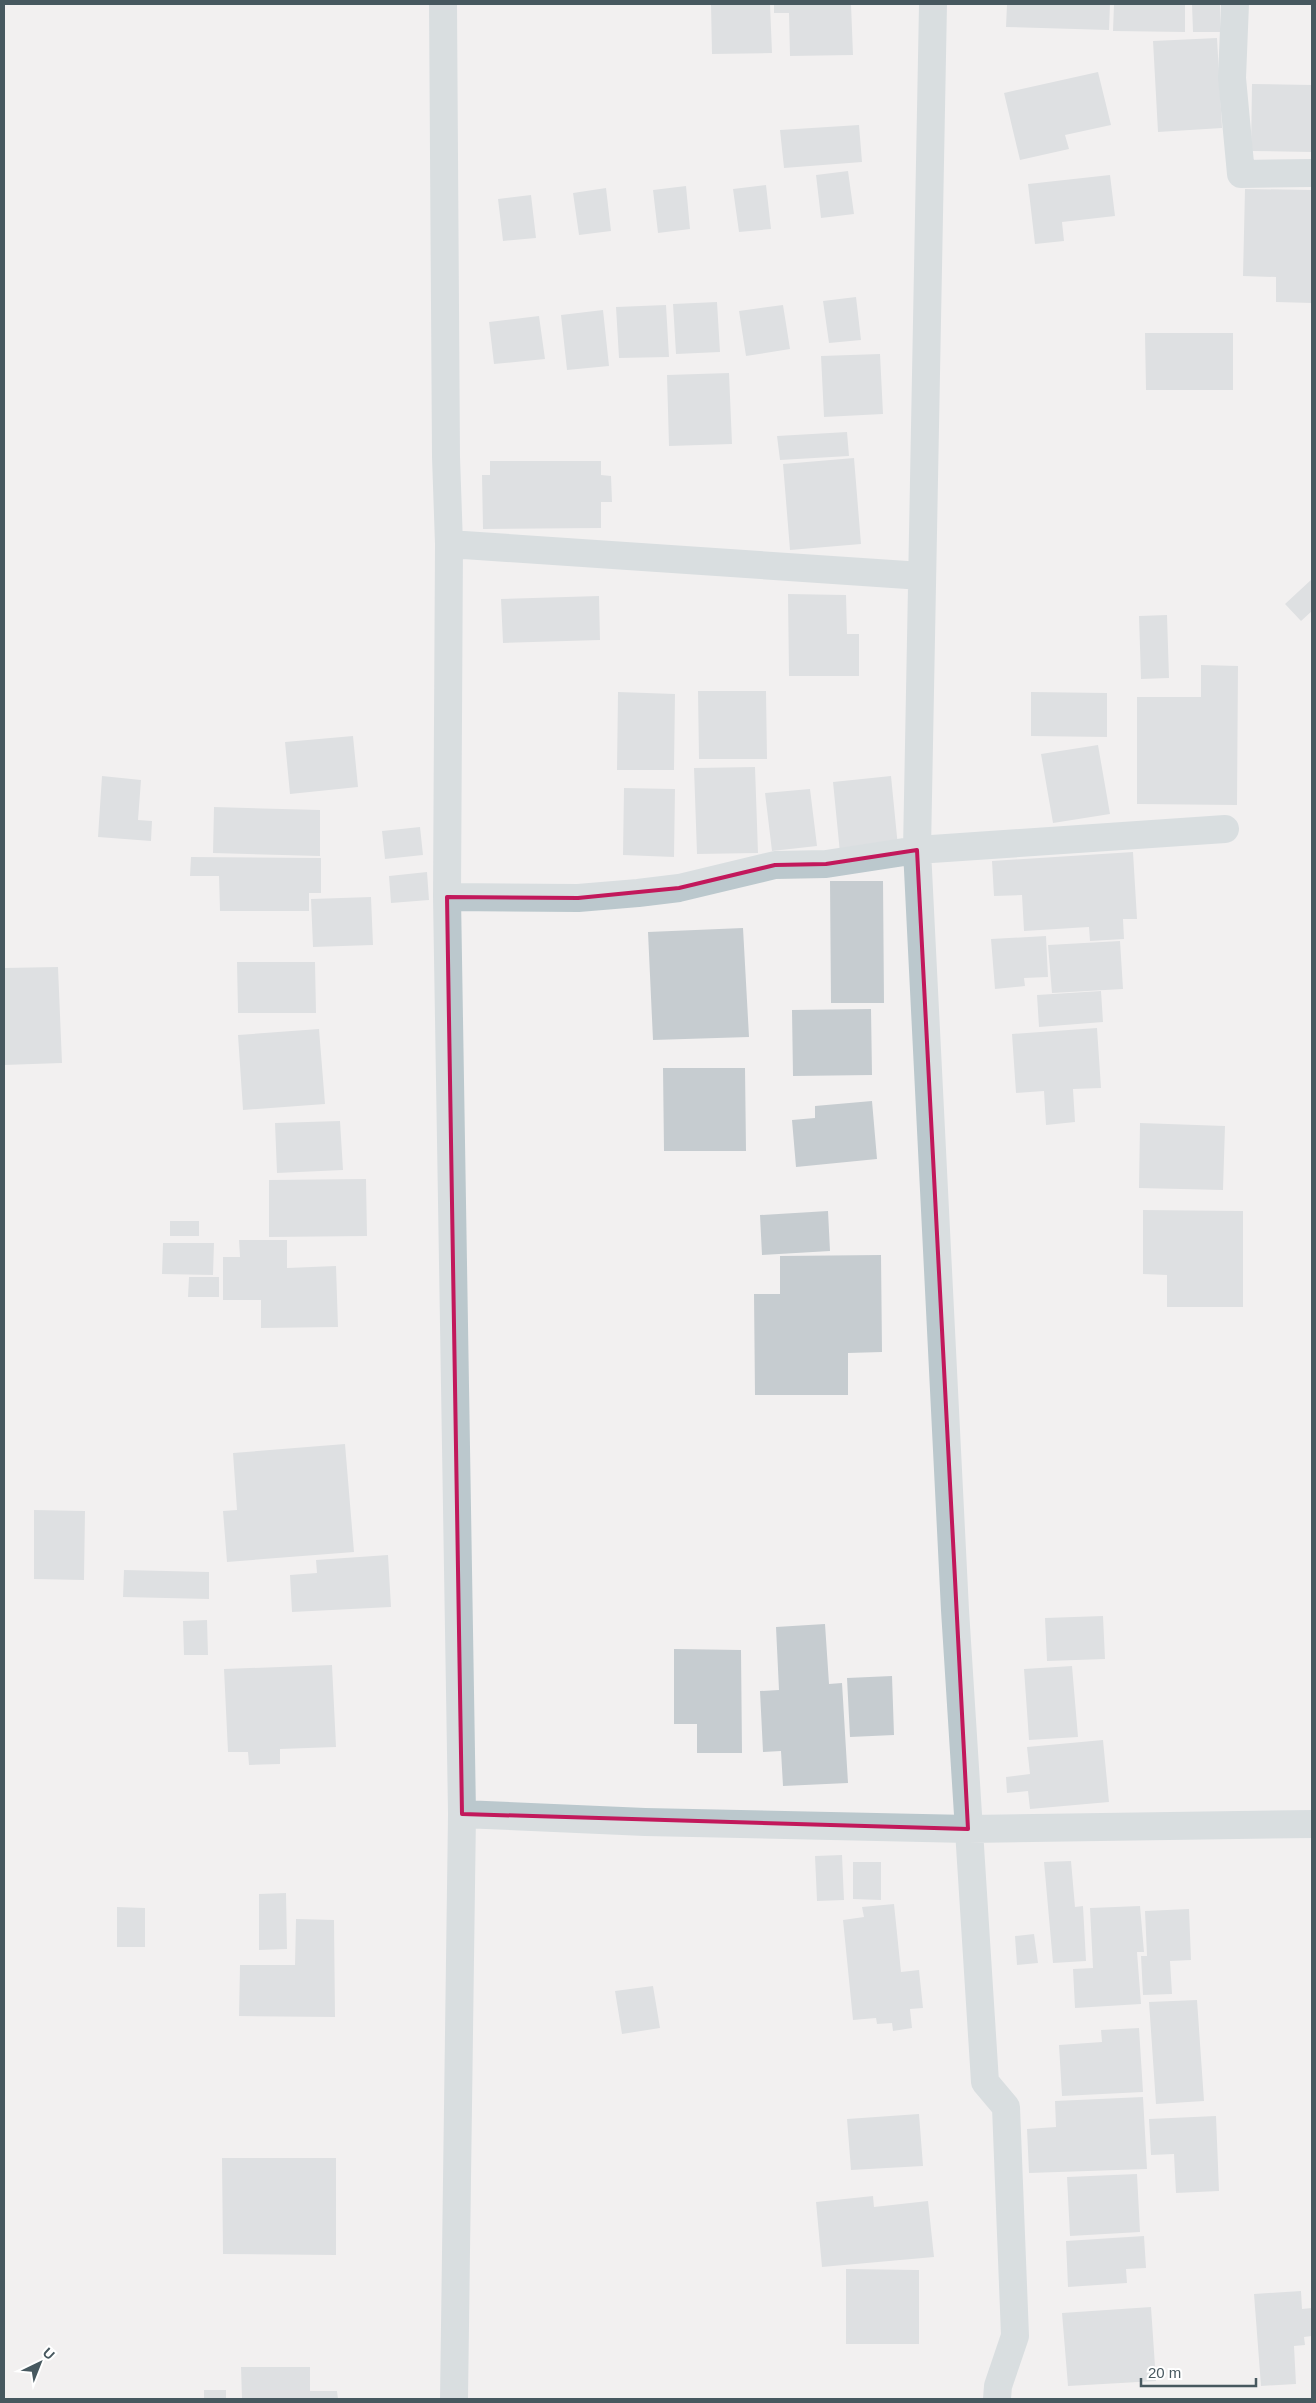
<svg xmlns="http://www.w3.org/2000/svg" width="1316" height="2403" viewBox="0 0 1316 2403" font-family="Helvetica,sans-serif">
<style>
.building{fill:#c6ccd0}
.lines{fill:none;stroke-linecap:round;stroke-linejoin:round}
.street{stroke:#bbc8cd;stroke-width:28}
.marked{fill:none;stroke:#c2185b;stroke-width:4;stroke-linejoin:round}
</style>
<rect width="100%" height="100%" fill="#f2f0f0"/>
<path class="building" d="M 711,4 L 770,4 L 772,53 L 712,54 Z
M 774,4 L 851,4 L 853,55 L 790,56 L 789,13 L 774,13 Z
M 1007,4 L 1110,4 L 1109,30 L 1006,27 Z
M 1114,4 L 1185,4 L 1185,32 L 1113,31 Z
M 1192,4 L 1220,4 L 1220,32 L 1193,32 Z
M 1217,38 L 1222,128 L 1158,132 L 1153,41 Z
M 1098,72 L 1111,125 L 1065,135 L 1069,149 L 1020,160 L 1004,93 Z
M 1252,84 L 1312,85 L 1312,152 L 1251,151 Z
M 859,125 L 862,162 L 784,168 L 780,130 Z
M 848,171 L 854,214 L 821,218 L 816,175 Z
M 1110,175 L 1115,216 L 1062,222 L 1064,241 L 1035,244 L 1028,184 Z
M 766,185 L 771,229 L 739,232 L 733,189 Z
M 686,186 L 690,229 L 658,233 L 653,190 Z
M 606,188 L 611,231 L 579,235 L 573,193 Z
M 1245,189 L 1312,190 L 1312,303 L 1276,302 L 1276,277 L 1243,276 Z
M 531,195 L 536,238 L 503,241 L 498,199 Z
M 856,297 L 861,340 L 829,343 L 823,301 Z
M 717,302 L 720,352 L 676,354 L 673,304 Z
M 666,305 L 669,357 L 619,358 L 616,307 Z
M 783,305 L 790,349 L 746,356 L 739,311 Z
M 603,310 L 609,366 L 567,370 L 561,315 Z
M 539,316 L 545,359 L 494,364 L 489,322 Z
M 1145,333 L 1233,333 L 1233,390 L 1146,390 Z
M 880,354 L 883,414 L 824,417 L 821,356 Z
M 729,373 L 732,444 L 669,446 L 667,375 Z
M 847,432 L 849,456 L 780,460 L 777,436 Z
M 854,458 L 861,544 L 790,550 L 783,464 Z
M 490,461 L 601,461 L 601,475 L 611,476 L 612,502 L 601,502 L 601,528 L 483,529 L 482,475 L 490,475 Z
M 1312,579 L 1312,611 L 1301,621 L 1285,604 Z
M 788,594 L 846,595 L 847,634 L 859,634 L 859,676 L 789,676 Z
M 599,596 L 600,640 L 503,643 L 501,599 Z
M 1167,615 L 1169,678 L 1141,679 L 1139,616 Z
M 1201,665 L 1238,666 L 1237,805 L 1137,804 L 1137,697 L 1201,697 Z
M 698,691 L 766,691 L 767,759 L 699,759 Z
M 618,692 L 675,694 L 674,770 L 617,770 Z
M 1031,692 L 1107,693 L 1107,737 L 1031,736 Z
M 353,736 L 358,787 L 290,794 L 285,742 Z
M 1098,745 L 1110,814 L 1053,823 L 1041,754 Z
M 755,767 L 758,853 L 697,854 L 694,768 Z
M 102,776 L 141,780 L 138,820 L 152,821 L 151,841 L 98,837 Z
M 891,776 L 898,847 L 840,853 L 833,782 Z
M 624,788 L 675,789 L 674,857 L 623,855 Z
M 810,789 L 817,846 L 772,851 L 765,793 Z
M 214,807 L 320,810 L 320,856 L 213,853 Z
M 420,827 L 423,855 L 385,859 L 382,831 Z
M 1133,852 L 1137,919 L 1123,919 L 1124,939 L 1090,941 L 1089,927 L 1024,931 L 1022,895 L 994,896 L 992,861 Z
M 191,857 L 321,858 L 321,893 L 309,893 L 309,911 L 220,911 L 219,876 L 190,876 Z
M 427,872 L 429,900 L 391,903 L 389,876 Z
M 830,881 L 883,881 L 884,1003 L 831,1003 Z
M 371,897 L 373,945 L 313,947 L 311,899 Z
M 743,928 L 749,1037 L 653,1040 L 648,932 Z
M 1046,936 L 1048,977 L 1024,978 L 1025,986 L 995,989 L 991,939 Z
M 1120,941 L 1123,989 L 1052,993 L 1048,945 Z
M 237,962 L 315,962 L 316,1013 L 238,1013 Z
M 58,967 L 62,1063 L 4,1065 L 4,968 Z
M 1101,991 L 1103,1022 L 1039,1027 L 1037,995 Z
M 871,1009 L 872,1075 L 793,1076 L 792,1010 Z
M 1097,1028 L 1101,1088 L 1073,1089 L 1075,1122 L 1046,1125 L 1044,1091 L 1016,1093 L 1012,1034 Z
M 319,1029 L 325,1104 L 243,1110 L 238,1035 Z
M 663,1068 L 745,1068 L 746,1151 L 664,1151 Z
M 872,1101 L 877,1159 L 796,1167 L 792,1120 L 815,1118 L 815,1106 Z
M 340,1121 L 343,1170 L 277,1173 L 275,1123 Z
M 1140,1123 L 1225,1126 L 1223,1190 L 1139,1188 Z
M 366,1179 L 367,1236 L 269,1237 L 269,1180 Z
M 1143,1210 L 1243,1211 L 1243,1307 L 1167,1307 L 1167,1275 L 1143,1274 Z
M 828,1211 L 830,1251 L 762,1255 L 760,1215 Z
M 170,1221 L 199,1221 L 199,1236 L 170,1236 Z
M 239,1240 L 287,1240 L 287,1268 L 336,1266 L 338,1327 L 261,1328 L 261,1300 L 223,1300 L 223,1257 L 240,1257 Z
M 163,1243 L 214,1243 L 213,1275 L 162,1274 Z
M 881,1255 L 882,1352 L 848,1353 L 848,1395 L 755,1395 L 754,1294 L 780,1294 L 780,1256 Z
M 189,1277 L 219,1277 L 219,1297 L 188,1297 Z
M 345,1444 L 354,1552 L 227,1562 L 223,1511 L 237,1510 L 233,1453 Z
M 34,1510 L 85,1511 L 84,1580 L 34,1579 Z
M 388,1555 L 391,1607 L 292,1612 L 290,1575 L 317,1573 L 316,1560 Z
M 124,1570 L 209,1572 L 209,1599 L 123,1597 Z
M 1103,1616 L 1105,1659 L 1047,1661 L 1045,1618 Z
M 207,1620 L 208,1655 L 184,1655 L 183,1621 Z
M 825,1624 L 829,1684 L 842,1683 L 848,1783 L 783,1786 L 781,1751 L 763,1752 L 760,1691 L 779,1690 L 776,1627 Z
M 674,1649 L 741,1650 L 742,1753 L 697,1753 L 697,1724 L 674,1724 Z
M 332,1665 L 336,1747 L 280,1749 L 280,1764 L 249,1765 L 248,1752 L 228,1752 L 224,1669 Z
M 1072,1666 L 1078,1737 L 1029,1740 L 1024,1669 Z
M 892,1676 L 894,1735 L 850,1737 L 847,1678 Z
M 1103,1740 L 1109,1802 L 1030,1809 L 1028,1791 L 1007,1793 L 1006,1777 L 1030,1774 L 1027,1747 Z
M 842,1855 L 844,1900 L 817,1901 L 815,1856 Z
M 1071,1861 L 1075,1907 L 1083,1906 L 1086,1961 L 1053,1963 L 1044,1862 Z
M 853,1862 L 881,1862 L 881,1900 L 853,1899 Z
M 286,1893 L 287,1949 L 259,1950 L 259,1894 Z
M 894,1904 L 901,1972 L 919,1970 L 923,2008 L 910,2009 L 912,2028 L 893,2031 L 892,2023 L 877,2024 L 876,2018 L 853,2020 L 843,1920 L 864,1917 L 862,1907 Z
M 1140,1906 L 1144,1952 L 1137,1952 L 1141,2004 L 1075,2008 L 1073,1969 L 1093,1968 L 1090,1908 Z
M 117,1907 L 145,1908 L 145,1947 L 117,1947 Z
M 1189,1909 L 1191,1960 L 1170,1961 L 1172,1994 L 1143,1995 L 1141,1956 L 1147,1956 L 1145,1911 Z
M 296,1919 L 334,1920 L 335,2017 L 239,2016 L 240,1965 L 295,1965 Z
M 1034,1934 L 1038,1963 L 1017,1965 L 1015,1936 Z
M 653,1986 L 660,2028 L 622,2034 L 615,1991 Z
M 1197,2000 L 1204,2101 L 1156,2104 L 1149,2002 Z
M 1139,2028 L 1143,2092 L 1062,2096 L 1059,2045 L 1102,2042 L 1101,2030 Z
M 1143,2097 L 1147,2169 L 1029,2173 L 1027,2129 L 1056,2127 L 1055,2101 Z
M 919,2114 L 923,2166 L 851,2170 L 847,2119 Z
M 1216,2116 L 1219,2191 L 1176,2193 L 1174,2154 L 1151,2155 L 1149,2119 Z
M 222,2158 L 336,2158 L 336,2255 L 223,2254 Z
M 1137,2174 L 1140,2232 L 1070,2236 L 1067,2177 Z
M 873,2196 L 874,2207 L 928,2201 L 934,2257 L 822,2267 L 816,2202 Z
M 1144,2236 L 1146,2268 L 1126,2269 L 1127,2283 L 1068,2287 L 1066,2241 Z
M 846,2269 L 919,2270 L 919,2344 L 846,2344 Z
M 1301,2291 L 1302,2309 L 1312,2308 L 1312,2336 L 1304,2337 L 1305,2345 L 1294,2346 L 1296,2384 L 1261,2386 L 1254,2294 Z
M 1151,2307 L 1156,2381 L 1068,2386 L 1062,2313 Z
M 241,2367 L 310,2367 L 310,2391 L 337,2391 L 338,2399 L 242,2399 Z
M 204,2390 L 226,2390 L 226,2399 L 204,2399 Z"/>
<g class="lines">
<path class="street" d="M 443,4 L 446,457 L 449,544 L 447,897 L 462,1814 L 454,2399
M 933,4 L 917,850 L 955,1610 L 985,2082 L 1006,2107 L 1015,2336 L 998,2386 L 997,2399
M 1235,4 L 1232,78 L 1241,174 L 1312,173
M 449,544 L 922,576
M 447,897 L 578,898 L 638,893 L 679,888 L 775,865 L 826,864 L 917,850 L 1225,829
M 462,1814 L 645,1822 L 968,1829 L 1312,1824"/>
</g>
<path d="M0 0H1316V2403H0ZM 917,850 L 968,1829 L 462,1814 L 447,897 L 578,898 L 679,888 L 775,865 L 826,864 Z" fill="#f2f0f0" fill-opacity=".55" fill-rule="evenodd"/>
<path class="marked" d="M 917,850 L 968,1829 L 462,1814 L 447,897 L 578,898 L 679,888 L 775,865 L 826,864 Z"/>
<rect width="1316" height="2403" fill="none" stroke="#47585f" stroke-width="10"/>
<g transform="translate(40 2363) rotate(43)" stroke="#ffffff" stroke-width="4" paint-order="stroke">
<path d="M0-4L9 19L0 12L-9 19Z" fill="#47585f"/>
<text y="-8" font-size="14" font-weight="bold" text-anchor="middle" fill="#47585f">U</text>
</g>
<path d="M1141 2378v8h115v-8" fill="none" stroke="#47585f" stroke-width="2.5"/>
<text x="1148" y="2378" font-size="15" fill="#47585f" stroke="#ffffff" stroke-width="4" paint-order="stroke">20 m</text>
</svg>
